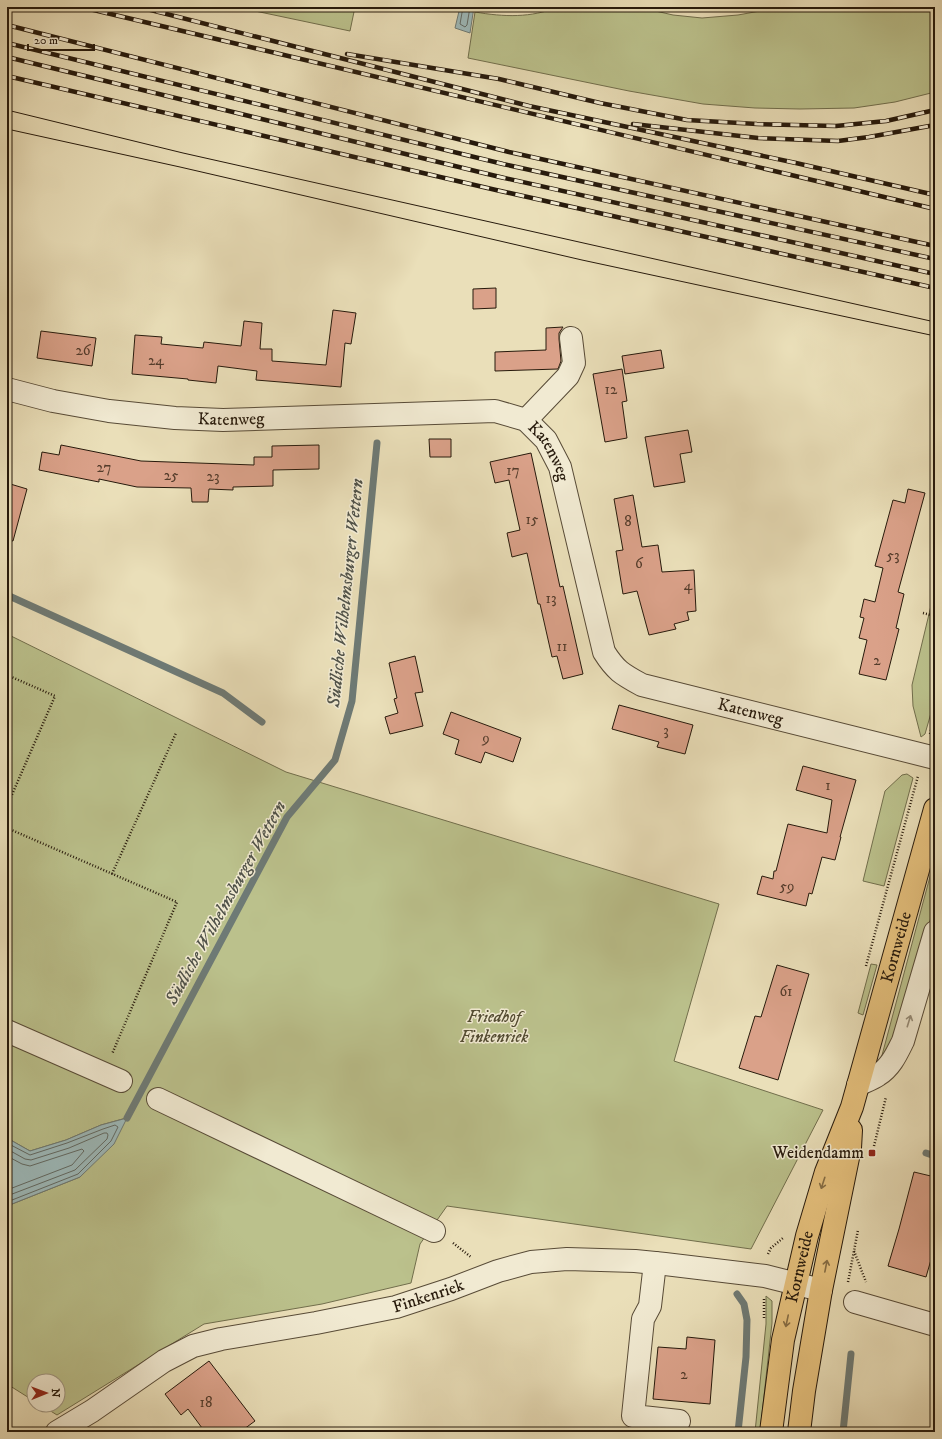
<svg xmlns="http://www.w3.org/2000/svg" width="942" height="1439" viewBox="0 0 942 1439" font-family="'IM FELL DW Pica',serif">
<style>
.green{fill:#bbc18c;stroke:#716e4c}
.water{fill:#9dbabb;stroke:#6e7a75}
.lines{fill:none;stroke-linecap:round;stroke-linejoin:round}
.shore{stroke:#626a64;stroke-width:1}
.stream{stroke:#6e7a75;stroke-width:7}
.building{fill:#daa189;stroke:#271a0c}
.minor-casing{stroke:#584b37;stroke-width:24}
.major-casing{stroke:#271a0c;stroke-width:24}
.path{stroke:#271a0c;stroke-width:2.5;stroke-dasharray:1 2;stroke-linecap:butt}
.minor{stroke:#f1ead2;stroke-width:22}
.major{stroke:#e5c07c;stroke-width:22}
.tram{stroke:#271a0c;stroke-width:1}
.rail-casing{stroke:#271a0c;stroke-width:4.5}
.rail{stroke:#f1ead2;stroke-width:3;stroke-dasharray:9;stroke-linecap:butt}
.oneway{stroke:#968c79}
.oneway2{stroke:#866d44}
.poi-dot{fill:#8f2418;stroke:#f1ead2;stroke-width:1.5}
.labels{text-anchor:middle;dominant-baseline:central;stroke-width:3;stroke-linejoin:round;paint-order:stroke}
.number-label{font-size:15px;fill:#543c2b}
.street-label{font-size:17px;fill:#271a0c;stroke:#f1ead2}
.park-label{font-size:17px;font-style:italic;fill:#534c32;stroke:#f1ead2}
.poi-label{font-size:17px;fill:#271a0c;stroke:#f1ead2;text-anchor:end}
.water-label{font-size:18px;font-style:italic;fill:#505249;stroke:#f1ead2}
</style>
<rect width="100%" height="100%" fill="#eadfb9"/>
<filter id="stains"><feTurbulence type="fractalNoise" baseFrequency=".005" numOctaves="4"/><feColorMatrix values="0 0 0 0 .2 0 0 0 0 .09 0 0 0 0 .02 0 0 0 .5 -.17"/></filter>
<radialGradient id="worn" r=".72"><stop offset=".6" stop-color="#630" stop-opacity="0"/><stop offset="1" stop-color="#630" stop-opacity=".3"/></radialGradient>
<path class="green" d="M 236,7 L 355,7 L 350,31 Z
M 558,7 L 638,7 L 673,15 L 702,18 L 738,15 L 782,7 L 935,7 L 935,92 L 895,102 L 854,108 L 800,109 L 755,108 L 703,104 L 629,91 L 468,58 L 475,12 C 504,17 531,18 558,7 Z
M 935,589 L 935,699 L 925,734 L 921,737 L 913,706 L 912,685 Z
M 7,634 L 286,772 L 719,904 L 674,1061 L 823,1110 L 751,1249 L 447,1206 L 420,1244 L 411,1283 L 322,1304 L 204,1324 L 57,1415 L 41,1405 L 58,1405 L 58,1381 L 34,1381 L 34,1401 L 7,1384 L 7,1206 L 80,1177 L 126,1118 L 101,1125 L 66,1140 L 30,1151 L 7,1138 Z
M 907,774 L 913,778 L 884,886 L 863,881 L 885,791 L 902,775 Z
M 935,858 L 935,903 L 897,1039 L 881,1059 Z
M 871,964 L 877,965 L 863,1015 L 858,1013 Z
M 766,1296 L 772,1301 L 772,1323 L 760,1432 L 755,1432 L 766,1324 Z"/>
<path class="water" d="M 460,7 L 474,7 L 470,33 L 455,28 Z
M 127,1118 L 114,1144 L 80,1177 L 7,1206 L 7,1138 L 30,1151 L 66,1140 L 101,1125 Z"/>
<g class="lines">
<path class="shore" d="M 463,7 L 460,24 L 465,27 L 467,25 L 470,7
M 7,1143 L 30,1155 L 67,1143 L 103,1129 L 115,1125 L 118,1127 L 111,1141 L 78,1174 L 7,1202
M 7,1149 L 25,1159 L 31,1160 L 69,1148 L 104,1133 L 107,1133 L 108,1135 L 107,1139 L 75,1170 L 7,1196
M 7,1156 L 22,1164 L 30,1166 L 82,1149 L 84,1151 L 72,1165 L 7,1190"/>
<path class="stream" d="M 7,595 L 223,693 L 262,722
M 127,1118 L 287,817 L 335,760 L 352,701 L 377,443
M 926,1153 L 935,1156
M 737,1294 L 744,1304 L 747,1320 L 746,1357 L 738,1432
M 843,1432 L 851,1354"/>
</g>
<path class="building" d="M 496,288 L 496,308 L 473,309 L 473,289 Z
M 333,310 L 356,313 L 351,344 L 345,343 L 341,387 L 256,380 L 257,371 L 218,366 L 216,383 L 188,380 L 188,379 L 132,374 L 135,335 L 162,337 L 161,344 L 203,348 L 204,342 L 241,346 L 244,321 L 262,323 L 260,349 L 272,349 L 272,361 L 326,365 Z
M 563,327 L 559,333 L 559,339 L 561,361 L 558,369 L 495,371 L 495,352 L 546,350 L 546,328 Z
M 41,331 L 96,338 L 92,366 L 37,358 Z
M 661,350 L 664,368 L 625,374 L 622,356 Z
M 622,369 L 627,401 L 622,402 L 627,438 L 605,442 L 593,374 Z
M 688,430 L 692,452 L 680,454 L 685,482 L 654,487 L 645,437 Z
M 429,439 L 451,439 L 451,457 L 430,457 Z
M 61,445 L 141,461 L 254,465 L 254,457 L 272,457 L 272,446 L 319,445 L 319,469 L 273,470 L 273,486 L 233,487 L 233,490 L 209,489 L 208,502 L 192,502 L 191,488 L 137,487 L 99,479 L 99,482 L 39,470 L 42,452 L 59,455 Z
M 531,453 L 560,587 L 563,586 L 583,674 L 563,679 L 557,656 L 552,657 L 540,604 L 538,604 L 527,553 L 512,557 L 507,533 L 520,530 L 509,480 L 495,483 L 490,462 Z
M 7,483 L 27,489 L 13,541 L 7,540 Z
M 908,489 L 925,493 L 898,592 L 904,594 L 896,628 L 899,629 L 886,680 L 859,674 L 867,640 L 859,638 L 864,618 L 860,617 L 864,599 L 875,602 L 883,568 L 875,566 L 893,500 L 905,503 Z
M 633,495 L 642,547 L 658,545 L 662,572 L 694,570 L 696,611 L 687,612 L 689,620 L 674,624 L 676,629 L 649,635 L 637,591 L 623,594 L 616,551 L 623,550 L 614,499 Z
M 415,656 L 423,692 L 415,693 L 423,726 L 390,734 L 385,717 L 398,713 L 394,699 L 397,698 L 389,663 Z
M 619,705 L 693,725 L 685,754 L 657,747 L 659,742 L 612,729 Z
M 451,712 L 521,738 L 513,762 L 485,752 L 481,763 L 455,754 L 459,740 L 443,734 Z
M 803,766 L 856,780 L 840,837 L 841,837 L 835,860 L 822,857 L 812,894 L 809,893 L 806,906 L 757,894 L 762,876 L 773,879 L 774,871 L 776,871 L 788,824 L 827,833 L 832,800 L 796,790 Z
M 777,965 L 809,974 L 778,1080 L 739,1068 L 755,1016 L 761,1017 Z
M 914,1172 L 935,1177 L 935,1246 L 926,1277 L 888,1266 L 899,1229 Z
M 687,1337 L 715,1340 L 710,1404 L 653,1399 L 658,1347 L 686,1349 Z
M 209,1361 L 255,1421 L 240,1432 L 205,1432 L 188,1409 L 181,1415 L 165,1394 Z"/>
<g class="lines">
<g class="minor-casing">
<g id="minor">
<path id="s1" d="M 7,389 L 53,401 L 109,411 L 175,418 L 223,420 L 495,411 L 526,420 L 546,440 L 560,467 L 604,652 C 616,671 622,674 642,685 L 935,758"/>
<path d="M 526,420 L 568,376 L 574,363 L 571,338"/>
<path d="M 7,1031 L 121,1081"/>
<path d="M 858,1085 C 864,1082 872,1079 878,1075 C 891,1067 897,1053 903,1041 L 935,932"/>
<path d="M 158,1099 L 434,1231"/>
<path d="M 655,1263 L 650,1306 L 643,1319 L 633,1416 L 679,1421"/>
<path d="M 855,1302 L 935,1325"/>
<path id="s2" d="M 57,1432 L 92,1411 L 164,1361 L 193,1346 L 221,1339 L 316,1323 L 396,1307 L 451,1289 L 498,1271 L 531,1262 L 567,1259 L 635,1261 L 665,1264 L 765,1276 L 821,1290"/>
</g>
</g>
<g class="major-casing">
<g id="major">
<path id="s3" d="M 771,1432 L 783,1340 L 807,1236 L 826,1172 L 852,1107 L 935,809"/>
<path d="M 799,1432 L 804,1391 L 821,1290 L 850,1148 L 851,1130"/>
</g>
</g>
<path class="path" d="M 504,7 L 516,8 L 526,7
M 679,7 L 695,8 L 723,7
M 923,613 L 935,616
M 7,675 L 55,696 L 7,806
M 930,734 L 935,715
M 7,828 L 177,902 L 112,1054
M 112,874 L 176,733
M 866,966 L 918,776
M 874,1146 L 886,1097
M 453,1243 L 471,1257
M 854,1251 L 866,1282
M 768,1254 L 771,1248 L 783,1238
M 848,1282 L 858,1230
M 764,1318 L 764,1299"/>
<use href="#minor" class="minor"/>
<use href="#major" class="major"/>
<path class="tram" d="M 7,110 L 183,153 L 935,322
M 7,129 L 180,167 L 582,260 L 935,336"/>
<g class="rail-casing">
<path id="rail" d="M 81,7 L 935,209
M 139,7 L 529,106 L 796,163 L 935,195
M 7,25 L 509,152 L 935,246
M 7,43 L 503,164 L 935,259
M 347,54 L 499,79 L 600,103 L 687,120 L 757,124 L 836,126 L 886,121 L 935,110
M 7,57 L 500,177 L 935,274
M 7,76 L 496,190 L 935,288
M 633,124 L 758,138 L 838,141 L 869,137 L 935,125"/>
</g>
<use href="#rail" class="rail"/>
</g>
<defs><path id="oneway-shaft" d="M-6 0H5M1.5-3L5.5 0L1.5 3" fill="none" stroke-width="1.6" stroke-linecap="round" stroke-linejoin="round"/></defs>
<use class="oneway" href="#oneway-shaft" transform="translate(909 1021) rotate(-73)"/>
<g class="oneway2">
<use href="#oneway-shaft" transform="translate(823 1183) rotate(108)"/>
<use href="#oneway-shaft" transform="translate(826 1266) rotate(-79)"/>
<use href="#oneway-shaft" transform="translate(787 1321) rotate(102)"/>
</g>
<rect class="poi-dot" x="868" y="1149" width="8" height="8" rx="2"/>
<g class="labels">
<g class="number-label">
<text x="83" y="350">26</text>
<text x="156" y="360">24</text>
<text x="611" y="389">12</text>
<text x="104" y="467">27</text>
<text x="513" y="470">17</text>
<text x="171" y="475">25</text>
<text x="213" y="476">23</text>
<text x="532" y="519">15</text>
<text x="628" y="521">8</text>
<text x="893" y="555">53</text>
<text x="639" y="563">6</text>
<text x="688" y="585">4</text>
<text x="551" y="598">13</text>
<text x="562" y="646">11</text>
<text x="877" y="660">2</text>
<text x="666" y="730">3</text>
<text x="486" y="738">9</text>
<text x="828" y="785">1</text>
<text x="787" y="886">59</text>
<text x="786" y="991">61</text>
<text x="684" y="1374">2</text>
<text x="206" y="1402">18</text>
</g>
<g class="street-label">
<text stroke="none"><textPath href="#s1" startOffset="227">Katenweg</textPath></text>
<text stroke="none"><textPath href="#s1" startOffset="563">Katenweg</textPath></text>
<text stroke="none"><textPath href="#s1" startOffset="935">Katenweg</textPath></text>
<text stroke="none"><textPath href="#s3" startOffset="502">Kornweide</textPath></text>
<text stroke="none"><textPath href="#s3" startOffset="168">Kornweide</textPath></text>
<text stroke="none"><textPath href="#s2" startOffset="402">Finkenriek</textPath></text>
</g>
<g class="park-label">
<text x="494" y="1017">Friedhof<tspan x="494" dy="20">Finkenriek</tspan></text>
</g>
<g class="poi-label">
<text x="864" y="1153">Weidendamm</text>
</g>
<g class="water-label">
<text transform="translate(346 593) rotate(-84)">Südliche Wilhelmsburger Wettern</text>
<text transform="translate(226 903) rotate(-61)">Südliche Wilhelmsburger Wettern</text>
</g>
</g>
<rect width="942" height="1439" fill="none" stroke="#eadfb9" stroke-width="24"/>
<rect x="8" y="8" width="926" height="1423" fill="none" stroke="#271a0c" stroke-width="2"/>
<rect x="12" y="12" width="918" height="1415" fill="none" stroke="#271a0c"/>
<g transform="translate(46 1393) rotate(89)"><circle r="19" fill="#f1ead2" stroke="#a09783"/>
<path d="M0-3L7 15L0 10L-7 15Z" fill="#8f2418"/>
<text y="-6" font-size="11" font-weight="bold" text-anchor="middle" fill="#271a0c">N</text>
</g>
<path d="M28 44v6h66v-6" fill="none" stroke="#271a0c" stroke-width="2"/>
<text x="34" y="44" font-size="12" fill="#271a0c" stroke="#f1ead2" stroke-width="3" paint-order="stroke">20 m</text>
<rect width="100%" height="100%" filter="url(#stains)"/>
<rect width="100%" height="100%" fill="url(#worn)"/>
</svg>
